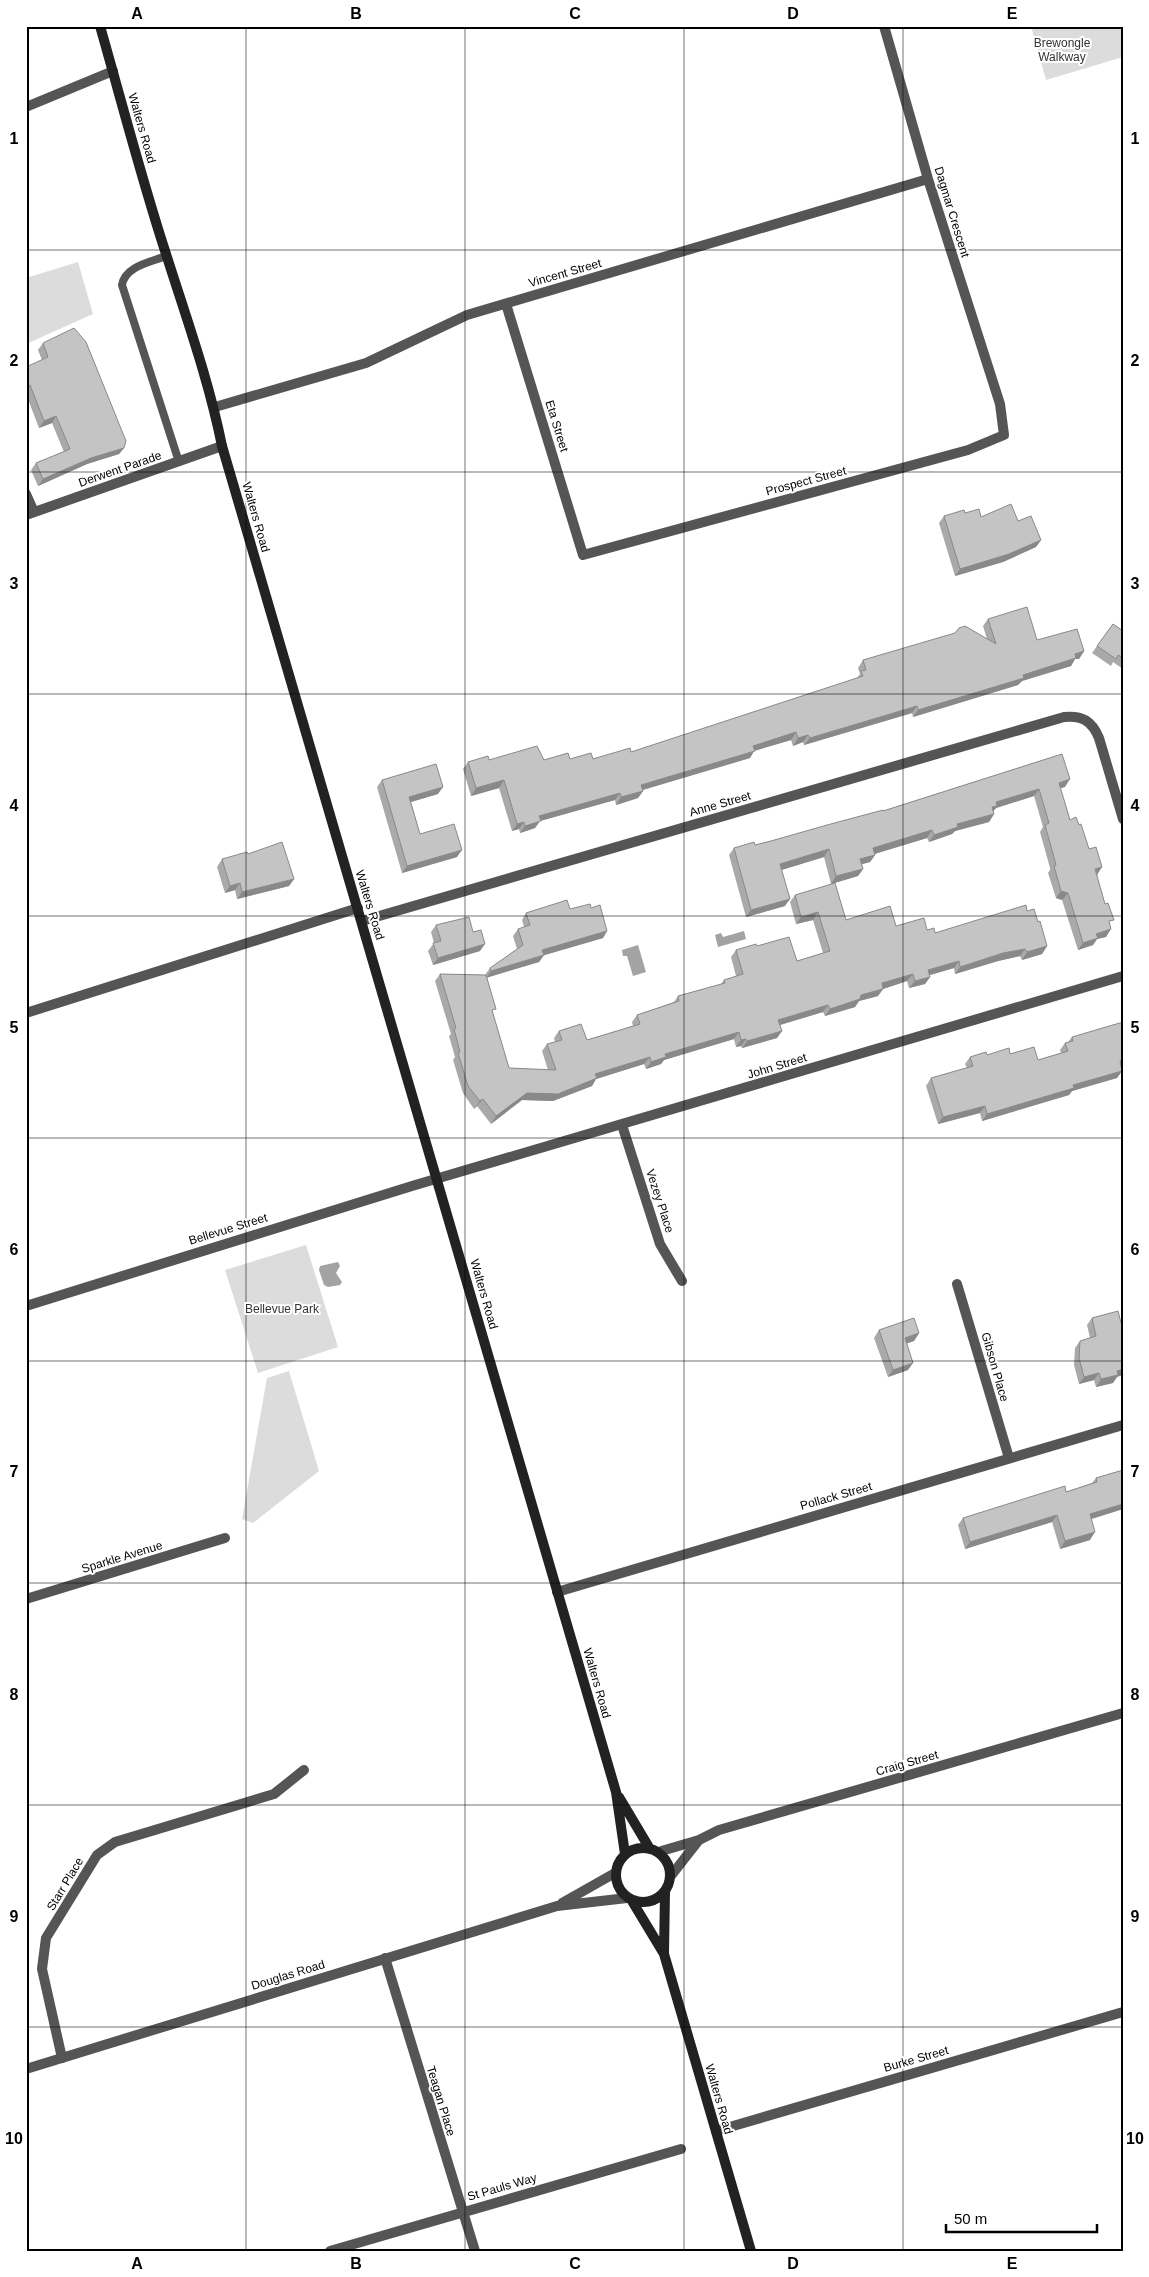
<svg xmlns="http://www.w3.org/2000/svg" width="1149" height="2277" viewBox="0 0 1149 2277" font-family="Helvetica,sans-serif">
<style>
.green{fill:#dcdcdc}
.water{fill:#a3a3a3}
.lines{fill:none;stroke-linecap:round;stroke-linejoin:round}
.service{stroke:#555;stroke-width:8}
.minor{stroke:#555;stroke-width:10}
.tertiary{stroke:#555;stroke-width:10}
.secondary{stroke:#222;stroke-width:10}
.wall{fill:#a9a9a9}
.shaded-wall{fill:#898989}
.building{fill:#c4c4c4;stroke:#898989}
.grid{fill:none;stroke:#000;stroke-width:1;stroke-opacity:0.55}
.labels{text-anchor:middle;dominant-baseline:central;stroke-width:4;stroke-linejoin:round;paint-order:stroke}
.park-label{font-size:12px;fill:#333;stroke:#fff}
.street-label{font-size:12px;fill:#000;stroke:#fff}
.neatline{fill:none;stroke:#000;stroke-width:2}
.grid-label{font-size:16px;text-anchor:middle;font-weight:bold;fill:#000}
</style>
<rect width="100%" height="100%" fill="#fff"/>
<path class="green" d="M 1031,26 L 1123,26 L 1123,57 L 1046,80 Z
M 78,262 L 93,314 L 26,344 L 26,278 Z
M 306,1245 L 338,1347 L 258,1373 L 225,1270 Z
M 289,1371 L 319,1471 L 253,1523 L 242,1519 L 267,1378 Z"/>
<path class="water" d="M 744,931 L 746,939 L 718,947 L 715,935 L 721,933 L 723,937 Z
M 638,945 L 646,972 L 633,976 L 627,956 L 623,956 L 622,950 Z
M 338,1262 L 340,1266 L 336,1273 L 342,1282 L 340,1285 L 328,1287 L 324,1285 L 319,1270 L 320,1266 Z"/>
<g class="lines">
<path class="service" d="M 166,256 C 151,262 125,266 122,285 L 179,462"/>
<path class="minor" d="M 26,107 L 113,71
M 506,304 L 583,555 L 968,450 L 1004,435 L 1000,404 L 928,179 L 884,26
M 215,407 L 366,363 L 467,315 L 928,179
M 26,494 L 34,512
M 26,515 L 222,446
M 362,921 L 1064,717 C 1082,715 1092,721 1099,738 L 1123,819
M 26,1013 L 358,908
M 622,1125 L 660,1244 L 682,1281
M 957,1284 L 1009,1458
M 26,1306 L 412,1186 L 1123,976
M 557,1592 L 1123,1425
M 26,1599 L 225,1538
M 385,1958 L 475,2251
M 62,2058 L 42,1969 L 46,1938 L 97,1855 L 115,1842 L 274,1794 L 304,1770
M 716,2131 L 1123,2012
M 330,2251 L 681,2149"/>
<path class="tertiary" d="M 658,1852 L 699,1840 L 719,1830 L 1123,1713
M 670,1877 L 699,1840
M 562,1903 L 615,1873
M 26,2069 L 557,1906 L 627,1898"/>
<path class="secondary" d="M 100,26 C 122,103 142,181 167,257 C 187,320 209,381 222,446 L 616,1792 L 625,1854
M 619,1797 L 650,1849
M616 1875a27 27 0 1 1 54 0a27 27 0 1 1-54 0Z
M 632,1901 L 664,1954 L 751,2251
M 664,1953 L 665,1892"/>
</g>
<path class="wall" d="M 43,343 L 124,448 L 119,454 L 87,464 L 38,486 L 31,470 L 36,463 L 64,452 L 52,423 L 39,428 L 26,394 L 26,367 L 42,360 L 38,350 Z
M 965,513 L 981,517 L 1018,521 L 1041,540 L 1036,547 L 1003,562 L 955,576 L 939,523 L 944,516 Z
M 988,619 L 1037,640 L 1084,651 L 1079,659 L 1075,659 L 1071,666 L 1022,681 L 1018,685 L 913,717 L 912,713 L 804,745 L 803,742 L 793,746 L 791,740 L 754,751 L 750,758 L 642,790 L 643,791 L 638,798 L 616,805 L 615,800 L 540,821 L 535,828 L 520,833 L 519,829 L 512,831 L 499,788 L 471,796 L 463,769 L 468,762 L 489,760 L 544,760 L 570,759 L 593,759 L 631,752 L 856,679 L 860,674 L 858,668 L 863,660 L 987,639 L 983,626 Z
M 1113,624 L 1123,631 L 1123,669 L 1113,662 L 1111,666 L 1092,653 Z
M 1062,754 L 1065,787 L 1060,788 L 1070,820 L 1079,825 L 1097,875 L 1110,925 L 1106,937 L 1097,939 L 1093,945 L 1078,950 L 1062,900 L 1056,898 L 1048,873 L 1050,870 L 1050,868 L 1040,832 L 1043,827 L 1034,796 L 996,808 L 993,811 L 994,814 L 989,822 L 955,831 L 952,834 L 929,842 L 927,838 L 874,854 L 875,855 L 870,862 L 862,864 L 863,869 L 858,876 L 831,884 L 824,857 L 781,870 L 785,906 L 746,917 L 729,855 L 734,848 L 755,845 L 883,811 Z
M 382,780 L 438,794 L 411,802 L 420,834 L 457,857 L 402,873 L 377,787 Z
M 248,854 L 294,879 L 289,886 L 237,899 L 235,890 L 225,893 L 217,867 L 222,859 Z
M 795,895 L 846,920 L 927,930 L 935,933 L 1027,911 L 1038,922 L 1047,946 L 1042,954 L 1022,960 L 1020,956 L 998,961 L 955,974 L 954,968 L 930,975 L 930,977 L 925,984 L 909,988 L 907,981 L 883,989 L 878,996 L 859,1001 L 855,1007 L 825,1016 L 823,1012 L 780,1025 L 782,1031 L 777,1038 L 742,1048 L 741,1046 L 736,1047 L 734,1039 L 664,1060 L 661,1064 L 646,1069 L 644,1064 L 596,1079 L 592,1086 L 553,1101 L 522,1100 L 491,1124 L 477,1106 L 474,1109 L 463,1093 L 453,1060 L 455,1057 L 449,1036 L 451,1034 L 435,981 L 440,974 L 485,975 L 490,968 L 517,949 L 513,936 L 518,929 L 524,927 L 522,920 L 526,913 L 591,908 L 607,931 L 603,938 L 544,955 L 539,962 L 487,977 L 493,1014 L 509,1068 L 548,1070 L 542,1051 L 547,1044 L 555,1042 L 554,1038 L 559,1031 L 587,1040 L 633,1026 L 632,1022 L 637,1015 L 674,1002 L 678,996 L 721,984 L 724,980 L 736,976 L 731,957 L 736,950 L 757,946 L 797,961 L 823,953 L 813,920 L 796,924 L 790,902 Z
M 436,925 L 473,932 L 480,951 L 433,965 L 428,951 L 434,943 L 431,932 Z
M 1072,1037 L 1121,1066 L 1122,1071 L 1117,1078 L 1072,1091 L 1069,1095 L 982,1121 L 980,1113 L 938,1124 L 926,1086 L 931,1078 L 967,1068 L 965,1064 L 970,1057 L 987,1055 L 1010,1054 L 1038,1060 L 1061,1053 L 1060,1050 L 1065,1043 L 1068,1042 Z
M 1092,1318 L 1117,1377 L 1113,1383 L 1096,1387 L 1094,1380 L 1079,1384 L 1074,1365 L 1075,1348 L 1080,1341 L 1090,1338 L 1087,1325 Z
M 879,1330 L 919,1333 L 914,1341 L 907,1343 L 908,1370 L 888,1377 L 874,1338 Z
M 1123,1470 L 1123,1509 L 1091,1519 L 1090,1540 L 1060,1549 L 1052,1522 L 965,1549 L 958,1525 L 963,1518 L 1066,1492 L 1092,1483 L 1096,1478 Z"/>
<path class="shaded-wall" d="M 56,416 L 52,423 L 39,428 L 44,421 Z
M 124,448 L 119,454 L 87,464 L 38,486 L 43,479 L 91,458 Z
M 1041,540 L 1036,547 L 1003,562 L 955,576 L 960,569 Z
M 1084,651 L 1079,659 L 1075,659 L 1071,666 L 1022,681 L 1018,685 L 913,717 L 918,710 L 1023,675 L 1075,654 Z
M 917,706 L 912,713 L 804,745 L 810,738 Z
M 796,732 L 791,740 L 754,751 L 750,758 L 636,792 L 641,785 L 753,746 Z
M 808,735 L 803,742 L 793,746 L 798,738 Z
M 1070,779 L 1065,787 L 1054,790 L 1059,783 Z
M 504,780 L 499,788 L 471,796 L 476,788 Z
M 443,787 L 438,794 L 404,804 L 409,797 Z
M 1039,789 L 1034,796 L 996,808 L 992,813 L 987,814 L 996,802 Z
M 643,791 L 638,798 L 616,805 L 621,797 Z
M 620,793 L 615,800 L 540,821 L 535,828 L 520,833 L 525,826 L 539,816 Z
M 994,814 L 989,822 L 955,831 L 952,834 L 929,842 L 934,835 L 957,824 Z
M 524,822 L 519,829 L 512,831 L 517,824 Z
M 932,830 L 927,838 L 868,856 L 873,848 Z
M 829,849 L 824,857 L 775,872 L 780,864 Z
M 462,850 L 457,857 L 402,873 L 407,866 Z
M 875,855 L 870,862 L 855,866 L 860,859 Z
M 1102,867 L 1097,875 L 1095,869 Z
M 863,869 L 858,876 L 831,884 L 836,876 Z
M 294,879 L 289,886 L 237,899 L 242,892 Z
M 240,883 L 235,890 L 225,893 L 230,886 Z
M 1061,891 L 1068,893 L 1062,900 L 1056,898 Z
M 790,899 L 785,906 L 746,917 L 751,910 Z
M 818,912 L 813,920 L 796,924 L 801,917 Z
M 1111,929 L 1106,937 L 1097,939 L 1093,945 L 1078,950 L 1083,943 L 1096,934 Z
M 607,931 L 603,938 L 538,957 L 542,950 Z
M 485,944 L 480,951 L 433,965 L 438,958 Z
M 1047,946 L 1042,954 L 1022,960 L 1027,952 Z
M 1025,949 L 1020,956 L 998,961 L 955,974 L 960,967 L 1003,953 Z
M 544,955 L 539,962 L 486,978 L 491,971 Z
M 959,961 L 954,968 L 923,977 L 928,970 Z
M 913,974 L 907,981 L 883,989 L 878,996 L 859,1001 L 855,1007 L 825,1016 L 830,1009 L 861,995 L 882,983 Z
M 930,977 L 925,984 L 909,988 L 915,981 Z
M 828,1005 L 823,1012 L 773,1027 L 778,1020 Z
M 782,1031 L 777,1038 L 742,1048 L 747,1041 Z
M 739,1032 L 734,1039 L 664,1060 L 661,1064 L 646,1069 L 651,1062 L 665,1054 Z
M 746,1039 L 741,1046 L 736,1047 L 741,1040 Z
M 650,1057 L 644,1064 L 596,1079 L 592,1086 L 553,1101 L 522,1100 L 491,1124 L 496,1116 L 527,1093 L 595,1074 Z
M 1123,1060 L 1123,1066 L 1115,1068 L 1120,1061 Z
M 1122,1071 L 1117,1078 L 1072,1091 L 1069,1095 L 982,1121 L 987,1114 L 1073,1085 Z
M 483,1099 L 477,1106 L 474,1109 L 480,1101 Z
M 985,1106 L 980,1113 L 938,1124 L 943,1117 Z
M 919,1333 L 914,1341 L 900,1346 L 905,1338 Z
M 913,1363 L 908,1370 L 888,1377 L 893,1370 Z
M 1123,1369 L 1123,1375 L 1117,1377 L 1113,1383 L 1096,1387 L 1101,1379 L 1117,1371 Z
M 1099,1373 L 1094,1380 L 1079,1384 L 1084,1377 Z
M 1123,1504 L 1123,1509 L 1085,1521 L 1090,1514 Z
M 1057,1515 L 1052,1522 L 965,1549 L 970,1542 Z
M 1095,1532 L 1090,1540 L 1060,1549 L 1065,1541 Z"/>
<path class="building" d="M 74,328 L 86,342 L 126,441 L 124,448 L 91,458 L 43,479 L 36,463 L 70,449 L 56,416 L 44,421 L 30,385 L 26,387 L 26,367 L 48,357 L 43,343 Z
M 1011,504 L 1018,521 L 1031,516 L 1041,540 L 1009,554 L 960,569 L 944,516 L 964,510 L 965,513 L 979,509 L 981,517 Z
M 1027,607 L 1037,640 L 1077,629 L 1084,651 L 1075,654 L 1076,658 L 1023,675 L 1024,678 L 918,710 L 917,706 L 810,738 L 808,735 L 798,738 L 796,732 L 753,746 L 755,751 L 641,785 L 643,791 L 621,797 L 620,793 L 539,816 L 541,821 L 525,826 L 524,822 L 517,824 L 504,780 L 476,788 L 468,762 L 488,756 L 489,760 L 537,746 L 544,760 L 568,753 L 570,759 L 591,753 L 593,759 L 630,748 L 631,752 L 863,676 L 861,671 L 866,670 L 863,660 L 955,633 L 959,628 L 965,626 L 996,644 L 988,619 Z
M 1113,624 L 1123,631 L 1123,658 L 1118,655 L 1116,659 L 1097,646 Z
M 1062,754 L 1070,779 L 1059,783 L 1070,820 L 1076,817 L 1079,825 L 1081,824 L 1089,849 L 1096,847 L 1102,867 L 1095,869 L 1105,904 L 1108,903 L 1114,920 L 1109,921 L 1111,929 L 1096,934 L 1098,938 L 1083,943 L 1068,893 L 1061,891 L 1054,866 L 1056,865 L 1055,861 L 1045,825 L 1049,823 L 1039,789 L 996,802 L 997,806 L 992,807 L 994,814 L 957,824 L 958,827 L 934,835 L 932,830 L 873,848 L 875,855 L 860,859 L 863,869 L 836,876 L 829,849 L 780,864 L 790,899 L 751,910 L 734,848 L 754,842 L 755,845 L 771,841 L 827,825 L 883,810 L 883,811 Z
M 436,764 L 443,787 L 409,797 L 420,834 L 454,824 L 462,850 L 407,866 L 382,780 Z
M 282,842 L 294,879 L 242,892 L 240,883 L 230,886 L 222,859 L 247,852 L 248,854 Z
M 835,883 L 846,920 L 890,906 L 896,926 L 924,918 L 927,930 L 934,928 L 935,933 L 1026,905 L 1027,911 L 1034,909 L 1038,922 L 1040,921 L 1047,946 L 1027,952 L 1025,949 L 1003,953 L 960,967 L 959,961 L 928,970 L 930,977 L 915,981 L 913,974 L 882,983 L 883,989 L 861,995 L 860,999 L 830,1009 L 828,1005 L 778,1020 L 782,1031 L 747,1041 L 746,1039 L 741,1040 L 739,1032 L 665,1054 L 666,1057 L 651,1062 L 650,1057 L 595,1074 L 597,1078 L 558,1094 L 527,1093 L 496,1116 L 483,1099 L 480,1101 L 468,1086 L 458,1053 L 460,1052 L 454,1029 L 456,1028 L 440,974 L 486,975 L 496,1009 L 492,1010 L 509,1068 L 556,1070 L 547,1044 L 562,1040 L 559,1031 L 581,1024 L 587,1040 L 640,1024 L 637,1015 L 679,1001 L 678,996 L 725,983 L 724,980 L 743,974 L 736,950 L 756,944 L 757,946 L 789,937 L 797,961 L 830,951 L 818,912 L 801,917 L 795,895 Z
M 567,900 L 570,909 L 590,904 L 591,908 L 600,905 L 607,931 L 542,950 L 544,955 L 491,971 L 490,968 L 523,945 L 518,929 L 530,925 L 526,913 Z
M 469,917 L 473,932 L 481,930 L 485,944 L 438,958 L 433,943 L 441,941 L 436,925 Z
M 1123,1022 L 1123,1060 L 1120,1061 L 1122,1071 L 1073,1085 L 1074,1088 L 987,1114 L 985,1106 L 943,1117 L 931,1078 L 973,1066 L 970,1057 L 986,1052 L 987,1055 L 1009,1048 L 1010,1054 L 1034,1047 L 1038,1060 L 1068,1051 L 1065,1043 L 1073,1041 L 1072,1037 Z
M 1118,1311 L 1123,1330 L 1123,1369 L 1117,1371 L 1118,1375 L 1101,1379 L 1099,1373 L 1084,1377 L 1079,1358 L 1080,1341 L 1096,1336 L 1092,1318 Z
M 914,1318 L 919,1333 L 905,1338 L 913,1363 L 893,1370 L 879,1330 Z
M 1123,1470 L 1123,1504 L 1090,1514 L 1095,1532 L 1065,1541 L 1057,1515 L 970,1542 L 963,1518 L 1065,1486 L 1066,1492 L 1097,1482 L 1096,1478 Z"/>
<path class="grid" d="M 246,26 L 246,2251M 465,26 L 465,2251M 684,26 L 684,2251M 903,26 L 903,2251M 26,250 L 1123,250M 26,472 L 1123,472M 26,694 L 1123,694M 26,916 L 1123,916M 26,1138 L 1123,1138M 26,1361 L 1123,1361M 26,1583 L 1123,1583M 26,1805 L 1123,1805M 26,2027 L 1123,2027"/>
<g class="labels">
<g class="park-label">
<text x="1062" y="43">Brewongle<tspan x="1062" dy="14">Walkway</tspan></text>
<text x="282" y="1309">Bellevue Park</text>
</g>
<g class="street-label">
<text transform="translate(142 128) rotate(74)">Walters Road</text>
<text transform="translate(952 212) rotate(73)">Dagmar Crescent</text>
<text transform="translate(565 273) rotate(-16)">Vincent Street</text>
<text transform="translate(557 426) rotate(73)">Eta Street</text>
<text transform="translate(120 469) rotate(-19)">Derwent Parade</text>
<text transform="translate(806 481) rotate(-15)">Prospect Street</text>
<text transform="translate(256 517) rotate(74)">Walters Road</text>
<text transform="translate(720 804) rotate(-16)">Anne Street</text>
<text transform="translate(370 905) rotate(73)">Walters Road</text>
<text transform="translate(777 1066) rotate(-17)">John Street</text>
<text transform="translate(660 1201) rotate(72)">Vezey Place</text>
<text transform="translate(228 1229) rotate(-17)">Bellevue Street</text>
<text transform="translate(484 1294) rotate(74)">Walters Road</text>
<text transform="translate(995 1367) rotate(74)">Gibson Place</text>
<text transform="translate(836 1496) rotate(-16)">Pollack Street</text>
<text transform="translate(122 1557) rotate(-17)">Sparkle Avenue</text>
<text transform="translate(597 1683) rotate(74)">Walters Road</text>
<text transform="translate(907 1763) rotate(-16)">Craig Street</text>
<text transform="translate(65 1884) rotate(-59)">Starr Place</text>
<text transform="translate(288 1975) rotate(-17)">Douglas Road</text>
<text transform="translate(916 2059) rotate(-16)">Burke Street</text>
<text transform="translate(719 2099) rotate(74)">Walters Road</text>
<text transform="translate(441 2101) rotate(73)">Teagan Place</text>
<text transform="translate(502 2187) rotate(-16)">St Pauls Way</text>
</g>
</g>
<rect width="1149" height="2277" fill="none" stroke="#ffffff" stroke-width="55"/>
<path d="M946 2224v8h151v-8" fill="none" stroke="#000000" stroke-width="2.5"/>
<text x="954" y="2224" font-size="15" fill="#000000" stroke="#ffffff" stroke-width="4" paint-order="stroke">50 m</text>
<rect x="28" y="28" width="1094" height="2222" class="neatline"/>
<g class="grid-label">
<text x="137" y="19">A</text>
<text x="356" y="19">B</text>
<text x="575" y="19">C</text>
<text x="793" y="19">D</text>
<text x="1012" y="19">E</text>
<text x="14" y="144">1</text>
<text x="1135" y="144">1</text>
<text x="14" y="366">2</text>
<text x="1135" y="366">2</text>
<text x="14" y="589">3</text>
<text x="1135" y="589">3</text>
<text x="14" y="811">4</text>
<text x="1135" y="811">4</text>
<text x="14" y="1033">5</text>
<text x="1135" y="1033">5</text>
<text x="14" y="1255">6</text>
<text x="1135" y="1255">6</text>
<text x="14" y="1477">7</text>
<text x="1135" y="1477">7</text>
<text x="14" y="1700">8</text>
<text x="1135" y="1700">8</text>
<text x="14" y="1922">9</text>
<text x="1135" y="1922">9</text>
<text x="14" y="2144">10</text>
<text x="1135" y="2144">10</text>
<text x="137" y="2269">A</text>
<text x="356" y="2269">B</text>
<text x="575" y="2269">C</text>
<text x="793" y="2269">D</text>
<text x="1012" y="2269">E</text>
</g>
</svg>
